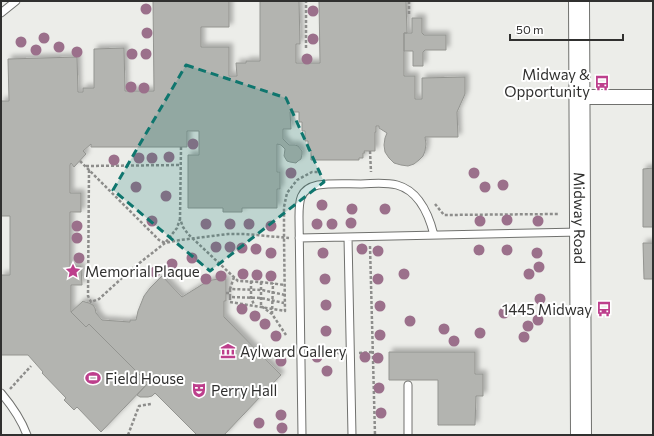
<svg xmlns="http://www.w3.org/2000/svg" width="654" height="436" viewBox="0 0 654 436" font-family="Commissioner,sans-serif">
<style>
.building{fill:#b3b4b0;stroke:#949591;filter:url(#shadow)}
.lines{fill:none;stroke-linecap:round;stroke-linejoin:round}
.service-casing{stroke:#70716e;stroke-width:9}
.minor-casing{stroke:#70716e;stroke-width:16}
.secondary-casing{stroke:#70716e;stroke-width:22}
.path{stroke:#8d8d8b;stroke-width:2.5;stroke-dasharray:3 2;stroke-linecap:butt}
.service{stroke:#fff;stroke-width:7}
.minor{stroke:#fff;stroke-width:14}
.secondary{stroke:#fff;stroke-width:20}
.tree{fill:#9b708b}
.marked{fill:#0f766e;fill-opacity:0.2;stroke:#0f766e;stroke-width:3;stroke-dasharray:8 5;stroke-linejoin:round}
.labels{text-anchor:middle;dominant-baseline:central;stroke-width:4;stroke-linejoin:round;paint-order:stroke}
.poi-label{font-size:15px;fill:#30302f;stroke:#fff;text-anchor:start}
.street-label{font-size:15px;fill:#30302f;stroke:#fff}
</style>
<defs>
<filter id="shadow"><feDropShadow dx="3.5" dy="-3.5" stdDeviation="2" flood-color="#0004"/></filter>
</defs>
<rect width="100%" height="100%" fill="#ecede9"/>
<path class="building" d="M 153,1 L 229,1 L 229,27 L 201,27 L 201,47 L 229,47 L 229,76 L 237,76 L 236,63 L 246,63 L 246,61 L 260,61 L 260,1 L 299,1 L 300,44 L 296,44 L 296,63 L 320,63 L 319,1 L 406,1 L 407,33 L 404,33 L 404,76 L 415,76 L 415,99 L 422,99 L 422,78 L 465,77 L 465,94 L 457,112 L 458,137 L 425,137 L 426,144 L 425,151 L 423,156 L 419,160 L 414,164 L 408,166 L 401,165 L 394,163 L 389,158 L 385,152 L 384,145 L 385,138 L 387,133 L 379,128 L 379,126 L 376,126 L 376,132 L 375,132 L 375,151 L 364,151 L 365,153 L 363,153 L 363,158 L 359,158 L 359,160 L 311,160 L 311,150 L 308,150 L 308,141 L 305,141 L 305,131 L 302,131 L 302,122 L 299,122 L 299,112 L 290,112 L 291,129 L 283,129 L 283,139 L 289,145 L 295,145 L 298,146 L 302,151 L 302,154 L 301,159 L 298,161 L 296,163 L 290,162 L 287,161 L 284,156 L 285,149 L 281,145 L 277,144 L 277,172 L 280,172 L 280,189 L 277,189 L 277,208 L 242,208 L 242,212 L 223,212 L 223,208 L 188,208 L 188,155 L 199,155 L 199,131 L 187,131 L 187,147 L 91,147 L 91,144 L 83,151 L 86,154 L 74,167 L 71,163 L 70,165 L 70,193 L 81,193 L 81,212 L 70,212 L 70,266 L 81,266 L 82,285 L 71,285 L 71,312 L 86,327 L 89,324 L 148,383 L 101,432 L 77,407 L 74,410 L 64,400 L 66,398 L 42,373 L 43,372 L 28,355 L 1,355 L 1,275 L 10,275 L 10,216 L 1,216 L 1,101 L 9,101 L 8,59 L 77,57 L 78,92 L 83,92 L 83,88 L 94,88 L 94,49 L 124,48 L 125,91 L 154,91 Z
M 412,18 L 422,18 L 422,33 L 424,35 L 446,35 L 446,50 L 425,50 L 423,52 L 423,66 L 413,66 L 413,51 L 404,51 L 404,33 L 412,33 Z
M 653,168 L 653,227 L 643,227 L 643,169 Z
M 643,243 L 653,243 L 653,279 L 644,279 Z
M 162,276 L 182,297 L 203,284 L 212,280 L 219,279 L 226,279 L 226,301 L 224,301 L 224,317 L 281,375 L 224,435 L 197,435 L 155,393 L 152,396 L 148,397 L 140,397 L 137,395 L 148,383 L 89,324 L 86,327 L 71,312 L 83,301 L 85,302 L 89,303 L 93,305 L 95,308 L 96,313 L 102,320 L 130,322 L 130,320 L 136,320 L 138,311 L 144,296 L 150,288 Z
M 389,352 L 475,352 L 475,374 L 483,374 L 483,396 L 476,396 L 475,425 L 438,425 L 438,380 L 389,380 Z"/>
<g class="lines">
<g class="service-casing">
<path id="service" d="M 1,13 L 16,1
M 348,237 L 352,435
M 299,238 L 580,232
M 1,393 C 12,406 21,419 27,435
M 302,435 L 299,217 C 299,201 299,189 318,185 C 332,183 346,184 361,184 C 373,183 386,182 397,185 C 419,191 429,215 434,235
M 408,435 L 408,385"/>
</g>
<g class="minor-casing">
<path id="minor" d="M 580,97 L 653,97"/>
</g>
<g class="secondary-casing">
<g id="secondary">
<path id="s1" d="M 579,1 L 581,435"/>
</g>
</g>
<path class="path" d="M 409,1 L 409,15
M 306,48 L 306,1
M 181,147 L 180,219 L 183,227 L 188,234 L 238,281 L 261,282 L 285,285
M 370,151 L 371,172
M 80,161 L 159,240 L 165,243 L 177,228 L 180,219
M 86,166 L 181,165
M 89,170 L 88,296 L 91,302 L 99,299 L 133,268 L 165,243 L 180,240 L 228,234 L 245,234 L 289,238
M 435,204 L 444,215 L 558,214
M 370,246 L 375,435
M 234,277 L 230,289 L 262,290 L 285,295
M 251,281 L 251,297 L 254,305
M 261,282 L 261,306 L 272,314 L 286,335
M 230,289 L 230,297 L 261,298 L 284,303
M 226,293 L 230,293
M 230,297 L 230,302 L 285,311 L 284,238 L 284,207 L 287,193 L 297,180 L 312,172 L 321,172
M 272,314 L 273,283
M 311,353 L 340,353
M 359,353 L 373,352
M 10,389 L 31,366
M 128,435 L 139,406 L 151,404"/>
<use href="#service" class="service"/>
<use href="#minor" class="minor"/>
<use href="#secondary" class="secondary"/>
</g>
<g class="tree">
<circle cx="146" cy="9" r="5.5"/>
<circle cx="313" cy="11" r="5.5"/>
<circle cx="147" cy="33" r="5.5"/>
<circle cx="44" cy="38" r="5.5"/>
<circle cx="313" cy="39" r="5.5"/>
<circle cx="21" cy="42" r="5.5"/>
<circle cx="59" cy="47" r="5.5"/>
<circle cx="36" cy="50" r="5.5"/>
<circle cx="77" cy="52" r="5.5"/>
<circle cx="132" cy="54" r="5.5"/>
<circle cx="146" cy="54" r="5.5"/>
<circle cx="307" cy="59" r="5.5"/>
<circle cx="131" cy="87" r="5.5"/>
<circle cx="144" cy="88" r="5.5"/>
<circle cx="193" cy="144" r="5.5"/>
<circle cx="169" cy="157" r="5.5"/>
<circle cx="139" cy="158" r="5.5"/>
<circle cx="152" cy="158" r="5.5"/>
<circle cx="114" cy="160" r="5.5"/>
<circle cx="291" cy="173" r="5.5"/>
<circle cx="474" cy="173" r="5.5"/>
<circle cx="503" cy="185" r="5.5"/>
<circle cx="136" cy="187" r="5.5"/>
<circle cx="485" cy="187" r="5.5"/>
<circle cx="166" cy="196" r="5.5"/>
<circle cx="322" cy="205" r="5.5"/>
<circle cx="352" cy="209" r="5.5"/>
<circle cx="385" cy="209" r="5.5"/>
<circle cx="507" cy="220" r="5.5"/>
<circle cx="152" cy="221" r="5.5"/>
<circle cx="480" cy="221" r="5.5"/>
<circle cx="538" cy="221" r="5.5"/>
<circle cx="351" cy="223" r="5.5"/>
<circle cx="206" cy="224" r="5.5"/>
<circle cx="230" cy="224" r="5.5"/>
<circle cx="249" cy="224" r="5.5"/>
<circle cx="317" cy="224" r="5.5"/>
<circle cx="332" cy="224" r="5.5"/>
<circle cx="77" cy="226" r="5.5"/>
<circle cx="271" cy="226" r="5.5"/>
<circle cx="77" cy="238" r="5.5"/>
<circle cx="216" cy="247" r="5.5"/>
<circle cx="230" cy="247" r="5.5"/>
<circle cx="242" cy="248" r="5.5"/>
<circle cx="256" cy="249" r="5.5"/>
<circle cx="362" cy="249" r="5.5"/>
<circle cx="479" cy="250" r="5.5"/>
<circle cx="507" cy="250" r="5.5"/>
<circle cx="378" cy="251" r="5.5"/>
<circle cx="271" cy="253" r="5.5"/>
<circle cx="323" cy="253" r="5.5"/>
<circle cx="537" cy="253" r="5.5"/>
<circle cx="79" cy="258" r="5.5"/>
<circle cx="192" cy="258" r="5.5"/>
<circle cx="172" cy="264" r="5.5"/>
<circle cx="539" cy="267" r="5.5"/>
<circle cx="155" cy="272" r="5.5"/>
<circle cx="243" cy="274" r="5.5"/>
<circle cx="404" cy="274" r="5.5"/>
<circle cx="529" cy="274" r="5.5"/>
<circle cx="257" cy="275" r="5.5"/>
<circle cx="221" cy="276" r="5.5"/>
<circle cx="271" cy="276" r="5.5"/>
<circle cx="206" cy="279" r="5.5"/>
<circle cx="325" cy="279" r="5.5"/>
<circle cx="378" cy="279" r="5.5"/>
<circle cx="540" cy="299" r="5.5"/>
<circle cx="326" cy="305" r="5.5"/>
<circle cx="380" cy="306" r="5.5"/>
<circle cx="242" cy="309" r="5.5"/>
<circle cx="504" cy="313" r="5.5"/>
<circle cx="255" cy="316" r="5.5"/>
<circle cx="538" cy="320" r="5.5"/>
<circle cx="410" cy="321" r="5.5"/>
<circle cx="265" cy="324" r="5.5"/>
<circle cx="528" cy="326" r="5.5"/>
<circle cx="444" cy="329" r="5.5"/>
<circle cx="326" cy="331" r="5.5"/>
<circle cx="480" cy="333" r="5.5"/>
<circle cx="380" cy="335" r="5.5"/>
<circle cx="276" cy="336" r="5.5"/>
<circle cx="524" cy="337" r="5.5"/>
<circle cx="454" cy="341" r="5.5"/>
<circle cx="317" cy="357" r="5.5"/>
<circle cx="365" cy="357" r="5.5"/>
<circle cx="378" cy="358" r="5.5"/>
<circle cx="281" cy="361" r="5.5"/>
<circle cx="327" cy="371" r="5.5"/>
<circle cx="379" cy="388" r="5.5"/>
<circle cx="381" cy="413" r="5.5"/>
<circle cx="281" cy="415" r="5.5"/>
<circle cx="259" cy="423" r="5.5"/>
<circle cx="282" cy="428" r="5.5"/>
</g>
<path class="marked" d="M 186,65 L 286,98 L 324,182 L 210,271 L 113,190 Z"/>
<defs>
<g id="bus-bare" transform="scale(1.2)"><path d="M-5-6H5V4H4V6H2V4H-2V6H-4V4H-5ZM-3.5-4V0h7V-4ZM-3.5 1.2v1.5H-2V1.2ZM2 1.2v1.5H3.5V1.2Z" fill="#bd3f8c" stroke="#fff" stroke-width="2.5" paint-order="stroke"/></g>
<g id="sight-bare" transform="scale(1.2)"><path d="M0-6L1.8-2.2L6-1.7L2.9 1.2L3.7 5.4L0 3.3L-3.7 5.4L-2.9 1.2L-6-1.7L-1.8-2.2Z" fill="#bd3f8c" stroke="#fff" stroke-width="2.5" paint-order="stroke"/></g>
<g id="museum-bare" transform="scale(1.2)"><path d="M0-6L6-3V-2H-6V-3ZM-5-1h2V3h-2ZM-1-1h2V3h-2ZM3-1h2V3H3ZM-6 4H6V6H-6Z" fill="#bd3f8c" stroke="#fff" stroke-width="2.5" paint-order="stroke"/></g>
<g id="stadium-bare" transform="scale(1.2)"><path d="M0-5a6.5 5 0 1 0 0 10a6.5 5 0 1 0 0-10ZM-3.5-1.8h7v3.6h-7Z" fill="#bd3f8c" stroke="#fff" stroke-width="2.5" paint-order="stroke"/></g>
<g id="theatre-bare" transform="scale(1.2)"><path d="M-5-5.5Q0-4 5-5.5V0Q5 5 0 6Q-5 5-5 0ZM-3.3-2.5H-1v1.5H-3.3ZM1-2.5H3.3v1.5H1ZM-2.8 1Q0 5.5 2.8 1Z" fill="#bd3f8c" stroke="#fff" stroke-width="2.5" paint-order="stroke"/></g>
</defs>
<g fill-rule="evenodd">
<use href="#bus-bare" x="602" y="83"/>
<use href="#sight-bare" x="73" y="271"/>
<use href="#bus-bare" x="604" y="309"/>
<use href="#museum-bare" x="228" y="351"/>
<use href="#stadium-bare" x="93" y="378"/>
<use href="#theatre-bare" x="199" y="390"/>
</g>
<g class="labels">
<g class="poi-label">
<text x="590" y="74" text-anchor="end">Midway &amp;<tspan x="590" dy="17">Opportunity</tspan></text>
<text x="85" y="271">Memorial Plaque</text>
<text x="592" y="309" text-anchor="end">1445 Midway</text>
<text x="240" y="351">Aylward Gallery</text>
<text x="105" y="378">Field House</text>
<text x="211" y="390">Perry Hall</text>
</g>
<g class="street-label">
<text stroke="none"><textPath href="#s1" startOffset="217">Midway Road</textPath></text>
</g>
</g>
<rect width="654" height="436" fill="none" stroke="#30302f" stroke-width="4"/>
<path d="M510 34v6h113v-6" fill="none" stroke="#30302f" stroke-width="2"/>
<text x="516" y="34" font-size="12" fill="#30302f" stroke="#ffffff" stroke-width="3" paint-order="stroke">50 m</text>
</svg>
